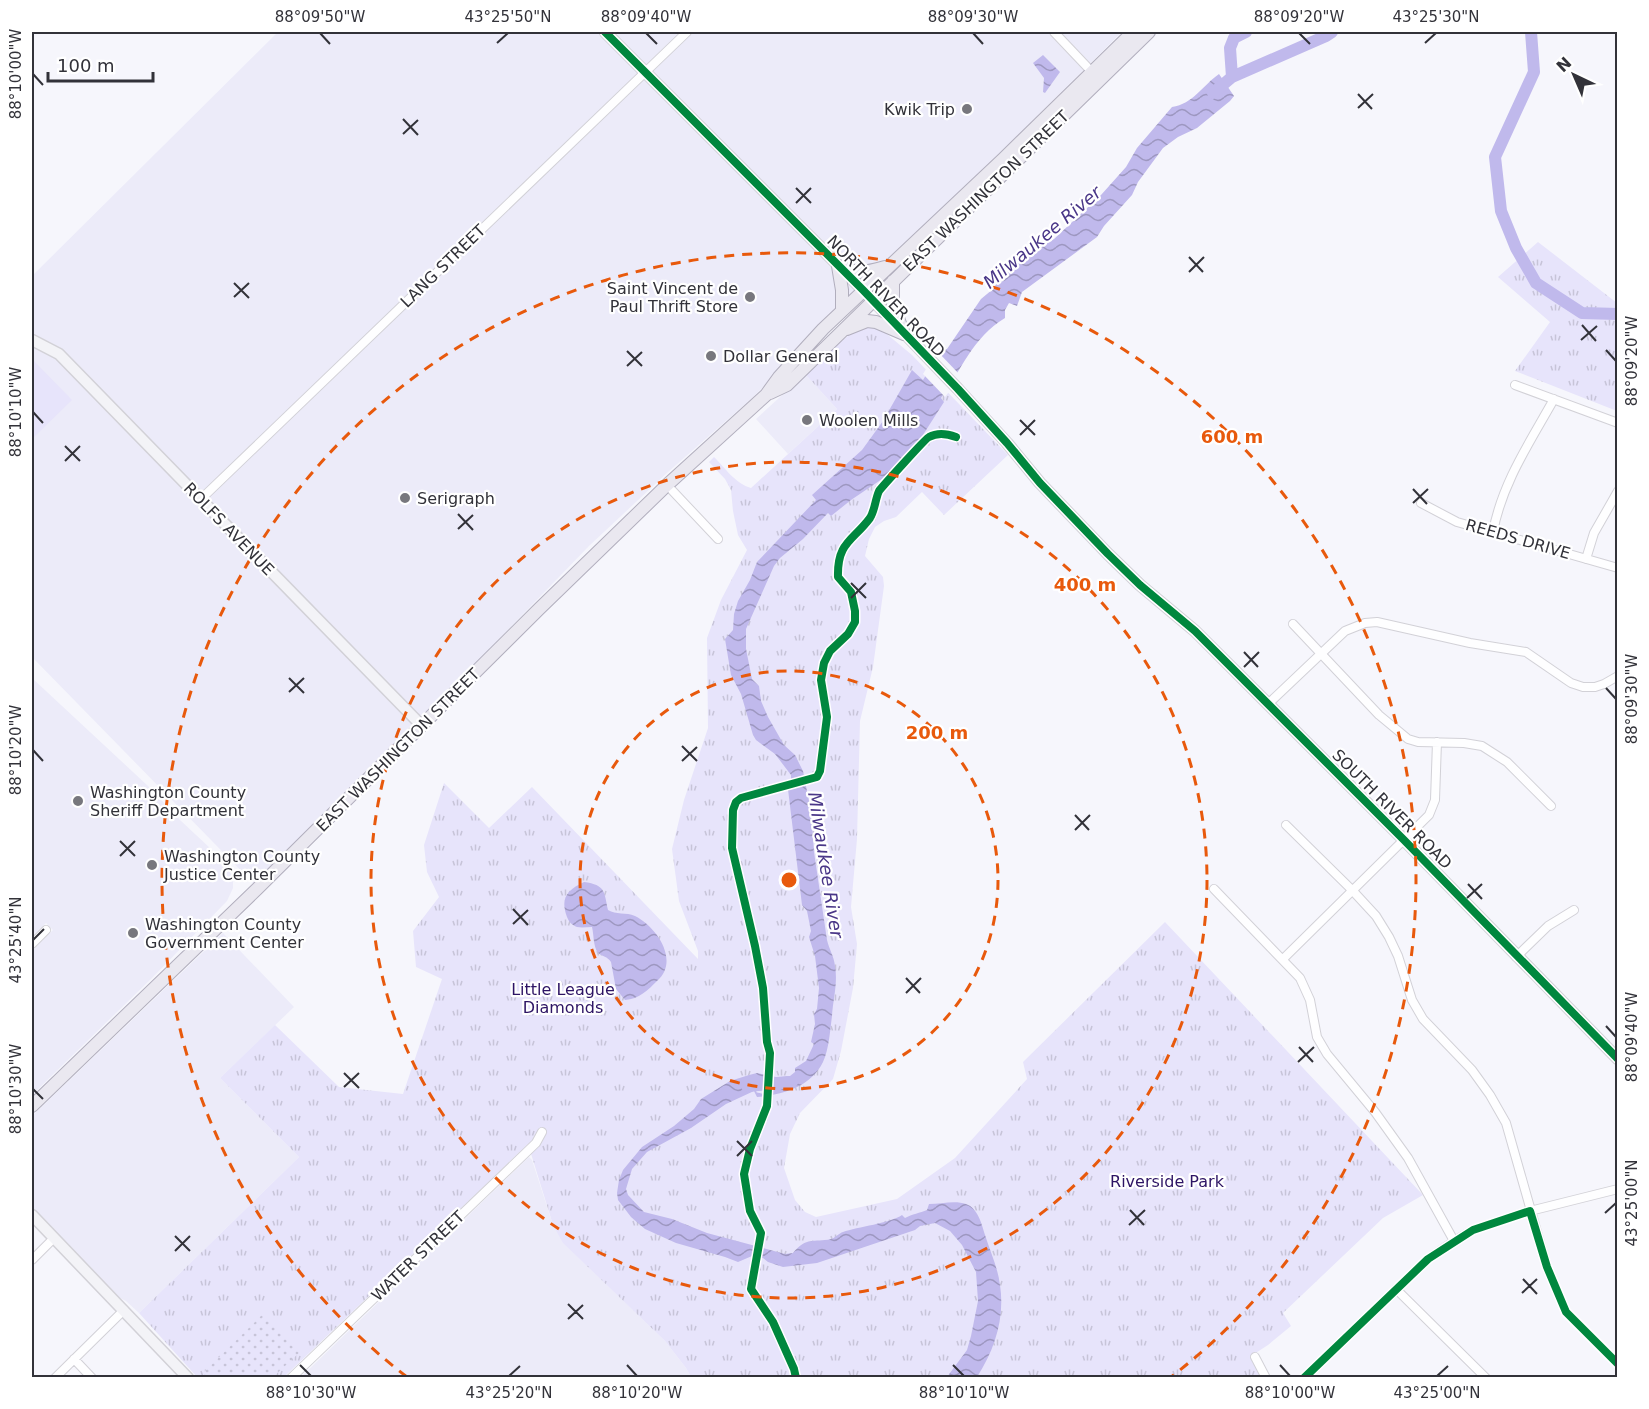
<svg xmlns="http://www.w3.org/2000/svg" width="1649" height="1409" viewBox="0 0 1649 1409" font-family="'DejaVu Sans',sans-serif">
<style>
.built{fill:#ecebf9}
.grass{fill:#e7e4fb}
.park{fill:url(#park-tufts)}
.garden{fill:url(#garden-dots)}
.water{fill:url(#water-waves);fill-rule:evenodd}
.pier{fill:#f6f6fc}
.lines{fill:none;stroke-linecap:round;stroke-linejoin:round}
.river{stroke:#c0b9ec;stroke-width:12}
.street-casing{stroke:#d2d1d7;stroke-width:10}
.secondary-casing{stroke:#d2d1d7;stroke-width:13}
.primary-casing{stroke:#b1aebd;stroke-width:14}
.street{stroke:#fefeff;stroke-width:8}
.secondary{stroke:#f3f3f7;stroke-width:10}
.primary{stroke:#eae8f0;stroke-width:12}
.cycleway-casing{stroke:#fff;stroke-width:11}
.cycleway{stroke:#00873e;stroke-width:8}
.ticks{fill:none;stroke:#323239;stroke-width:2}
.ring{fill:none;stroke:#e8590c;stroke-width:3;stroke-dasharray:10 8}
.poi-dot{fill:#77777d;stroke:#fff;stroke-width:2}
.labels{text-anchor:middle;dominant-baseline:central;stroke-width:4.5;stroke-linejoin:round;paint-order:stroke}
.poi-label{font-size:16px;fill:#323239;stroke:#fff;text-anchor:start}
.street-label{font-size:16px;fill:#323239;stroke:#fff}
.park-label{font-size:16px;fill:#2d1464;stroke:#fff}
.water-label{font-size:18px;font-style:italic;fill:#4a3788;stroke:#fff}
.centre{fill:#e8590c;stroke:#fff;stroke-width:3}
.ring-label{font-size:18px;text-anchor:middle;font-weight:bold;fill:#e8590c;stroke:#fff;stroke-width:4.5;stroke-linejoin:round;paint-order:stroke}
.neatline{fill:none;stroke:#323239;stroke-width:2}
.ticks-label{font-size:15px;text-anchor:middle;fill:#323239}
</style>
<defs>
<pattern id="park-tufts" width="24" height="20" patternUnits="userSpaceOnUse" patternTransform="scale(1.5)"><rect width="24" height="20" fill="#e7e4fb"/><path d="M3 7l-1-3M5 7V3M7 7l1-3M15 17l-1-3M17 17v-4M19 17l1-3" fill="none" stroke="#c7c4d8"/></pattern>
<pattern id="garden-dots" width="8" height="8" patternUnits="userSpaceOnUse" patternTransform="scale(1.5)"><rect width="8" height="8" fill="#e7e4fb"/><path d="M2 2h.1M6 6h.1" fill="none" stroke="#c7c4d8" stroke-width="1.8" stroke-linecap="round"/></pattern>
<pattern id="water-waves" width="16" height="10" patternUnits="userSpaceOnUse" patternTransform="scale(1.5)"><rect width="16" height="10" fill="#c0b9ec"/><path d="M0 5q4-4 8 0t8 0" fill="none" stroke="#9d97c0"/></pattern>
</defs>
<rect width="100%" height="100%" fill="#f6f6fc"/>
<path class="built" d="M 278,32 L 1122,32 L 751,399 L 668,472 L 589,546 L 258,888 L 32,657 L 32,276 Z
M 805,374 L 837,409 L 788,454 L 756,419 Z
M 32,678 L 148,786 L 180,820 L 225,862 L 233,879 L 233,888 L 227,901 L 152,978 L 32,1095 L 32,951 L 53,930 L 46,923 L 32,936 Z
M 223,933 L 294,1007 L 220,1078 L 299,1157 L 139,1313 L 126,1301 L 118,1297 L 32,1207 L 32,1116 Z
M 529,1157 L 532,1160 L 553,1225 L 576,1255 L 665,1341 L 686,1368 L 691,1377 L 300,1378 Z"/>
<path class="grass" d="M 32,359 L 72,400 L 32,439 Z"/>
<path class="park" d="M 1538,242 L 1617,303 L 1617,411 L 1515,371 L 1550,322 L 1498,277 Z
M 870,326 L 882,330 L 912,355 L 1008,455 L 944,515 L 922,492 L 896,517 L 884,521 L 875,527 L 869,539 L 865,556 L 883,577 L 884,586 L 873,667 L 860,721 L 857,839 L 851,907 L 857,944 L 853,988 L 841,1051 L 833,1079 L 800,1113 L 790,1134 L 784,1168 L 795,1200 L 805,1212 L 816,1217 L 897,1199 L 955,1158 L 1027,1079 L 1023,1062 L 1165,922 L 1423,1195 L 1383,1218 L 1283,1313 L 1291,1326 L 1268,1345 L 1251,1356 L 1262,1377 L 691,1377 L 686,1368 L 665,1341 L 563,1243 L 553,1225 L 528,1144 L 284,1377 L 197,1377 L 139,1313 L 299,1157 L 220,1078 L 275,1025 L 339,1087 L 403,1094 L 442,979 L 416,967 L 413,931 L 439,897 L 427,872 L 424,845 L 444,783 L 489,828 L 532,787 L 698,959 L 698,951 L 679,901 L 672,849 L 684,800 L 708,728 L 707,638 L 721,600 L 747,550 L 738,535 L 733,511 L 731,490 L 725,479 L 709,462 L 714,457 C 725,468 736,484 751,488 L 837,409 L 805,374 L 852,332 Z"/>
<path class="garden" d="M 262,1315 L 299,1353 L 273,1377 L 208,1377 L 203,1373 Z"/>
<path class="water" d="M 1043,55 L 1060,72 L 1045,93 L 1043,92 L 1044,78 L 1033,63 Z
M 1219,74 L 1234,96 L 1230,101 L 1197,128 L 1178,137 L 1163,148 L 1138,182 L 1132,195 L 1104,226 L 1097,237 L 1022,292 L 1017,306 L 1009,303 L 1005,310 L 1005,318 C 973,337 962,369 941,398 L 944,402 L 921,438 L 891,473 L 851,500 L 831,516 L 828,513 L 803,539 L 780,558 L 774,566 L 746,629 L 746,649 L 752,679 L 759,686 L 761,701 L 768,717 L 784,745 L 795,755 L 803,771 L 811,811 L 814,852 L 827,940 C 829,949 834,956 835,966 C 838,983 833,999 832,1016 C 830,1031 829,1049 823,1062 C 811,1087 782,1095 757,1097 L 754,1091 L 726,1104 L 691,1128 L 647,1152 L 632,1169 L 626,1189 L 628,1195 L 644,1212 L 672,1219 L 707,1233 L 785,1254 L 793,1253 C 807,1236 813,1243 831,1239 C 835,1238 839,1233 843,1232 C 857,1227 891,1223 902,1215 L 905,1218 C 912,1214 920,1213 927,1210 L 929,1204 C 941,1204 955,1200 966,1204 C 978,1208 982,1225 985,1235 C 990,1251 998,1268 1000,1285 C 1005,1318 995,1349 977,1377 L 947,1377 L 967,1350 L 971,1336 L 978,1301 L 976,1272 L 962,1245 L 950,1231 L 935,1223 L 920,1226 L 915,1230 L 817,1263 L 783,1267 L 768,1262 L 763,1258 L 752,1256 L 738,1262 L 725,1257 L 676,1243 L 645,1229 L 631,1217 L 618,1200 L 617,1193 L 619,1180 L 623,1170 L 642,1147 L 674,1126 L 694,1109 L 701,1099 L 730,1081 L 749,1075 L 757,1073 L 776,1077 L 790,1076 L 795,1072 L 795,1068 L 806,1061 L 814,1044 L 811,1042 L 815,1024 L 814,1014 L 817,1009 L 819,988 L 815,956 L 809,937 L 811,931 L 807,911 L 802,905 L 787,781 L 791,779 L 791,775 L 775,754 L 756,740 L 753,735 L 741,694 L 731,675 L 725,639 L 733,630 L 734,614 L 738,601 L 750,580 L 757,562 L 816,500 L 812,495 L 862,450 L 883,421 L 912,370 L 923,380 L 941,350 L 947,349 L 981,299 L 993,289 L 1001,277 L 1025,257 L 1054,239 L 1101,195 L 1126,167 L 1137,148 L 1172,107 C 1193,104 1203,85 1219,74 ZM 777,1083 L 779,1087 C 771,1091 766,1096 756,1092 L 761,1084 Z
M 584,882 C 606,885 604,892 608,910 C 616,915 626,912 635,916 C 657,927 680,961 657,981 C 648,990 639,999 625,1000 L 616,989 L 611,962 C 607,956 603,957 598,953 C 593,946 594,935 592,927 C 587,927 582,928 577,927 C 572,925 569,922 567,917 C 560,898 567,890 584,882 Z"/>
<path class="pier" d="M 937,351 L 961,376 L 945,397 L 923,374 Z"/>
<g class="lines">
<path class="river" d="M 1531,32 L 1534,72 L 1495,157 L 1501,211 L 1516,248 L 1536,283 L 1582,313 L 1618,314
M 1232,77 L 1230,48 L 1234,38 L 1246,32
M 1213,93 L 1232,77 L 1326,36 L 1332,32
M 747,1086 L 792,1082"/>
<g class="street-casing">
<path id="street" d="M 1054,32 L 1091,71
M 1515,385 L 1618,423
M 667,485 L 718,539
M 200,500 L 687,32
M 1421,503 L 1457,522 L 1618,568
M 1493,532 C 1502,483 1530,442 1554,399
M 1586,559 L 1594,533 L 1618,491
M 1293,624 L 1379,715 L 1408,739 L 1418,742 L 1464,743 L 1482,746 L 1507,762 L 1551,806
M 1268,704 L 1345,631 L 1365,623 L 1377,622 L 1470,643 L 1526,652 L 1571,683 L 1583,687 L 1595,687 L 1604,684 L 1618,676
M 1286,825 L 1352,890 L 1376,916 L 1389,937 L 1398,956 L 1412,1000 L 1423,1019 L 1472,1070 L 1490,1095 L 1506,1123 L 1547,1267 L 1566,1312 L 1618,1364
M 1214,889 L 1300,978 L 1310,1000 L 1317,1037 L 1327,1054 L 1375,1112 L 1408,1158 L 1454,1241
M 32,944 L 46,930
M 1516,957 L 1548,926 L 1574,910
M 1283,959 L 1429,815 L 1435,800 L 1437,742
M 32,1260 L 54,1238
M 1396,1289 L 1486,1378
M 1255,1357 L 1266,1378
M 74,1359 L 92,1378
M 55,1378 L 124,1310
M 291,1378 L 536,1143 L 542,1132
M 1304,1378 L 1428,1259 L 1454,1241 L 1473,1230 L 1530,1211 L 1618,1189"/>
</g>
<g class="secondary-casing">
<path id="secondary" d="M 605,32 L 863,290 L 958,389 L 1007,443 L 1040,483 L 1108,554 L 1140,585 L 1195,631 L 1404,840 L 1618,1059
M 32,340 L 59,354 L 422,726
M 32,1215 L 188,1378"/>
</g>
<g class="primary-casing">
<path id="primary" d="M 838,266 C 858,274 864,273 885,267
M 838,266 L 842,290 L 842,310
M 893,281 L 893,305 L 904,334
M 847,329 L 867,321 L 876,322 L 904,334
M 770,393 L 787,385 L 1149,32
M 32,1106 L 258,888 L 539,609 L 667,485 L 766,395 L 779,377 L 823,329 L 1003,159 L 1133,32"/>
</g>
<use href="#street" class="street"/>
<use href="#secondary" class="secondary"/>
<use href="#primary" class="primary"/>
<g class="cycleway-casing">
<path id="cycleway" d="M 605,32 L 863,290 L 958,389 L 1007,443 L 1040,483 L 1108,554 L 1140,585 L 1195,631 L 1404,840 L 1618,1059
M 796,1378 L 794,1369 L 773,1322 L 751,1289 L 761,1233 L 750,1211 L 744,1174 L 750,1149 L 767,1106 L 770,1053 L 767,1042 L 763,988 L 755,946 L 732,848 L 733,810 L 736,802 L 741,798 L 817,777 L 820,771 L 827,717 L 821,680 L 824,663 L 830,651 L 848,634 L 855,622 L 855,611 L 851,592 L 838,577 C 837,542 853,541 870,518 C 875,510 875,500 879,491 C 881,488 926,438 929,437 C 938,432 948,434 956,437
M 1304,1378 L 1428,1259 L 1473,1230 L 1530,1211 L 1547,1267 L 1566,1312 L 1618,1364"/>
</g>
<use href="#cycleway" class="cycleway"/>
</g>
<path class="ticks" d="M 320,33 L 330,44M 646,33 L 657,44M 973,33 L 983,44M 1299,33 L 1310,44M 497,43 L 508,33M 1425,43 L 1436,33M 33,74 L 43,85M 1358,94 L 1372,109M 1358,108 L 1373,94M 403,119 L 418,135M 403,134 L 418,120M 796,188 L 811,203M 796,203 L 811,188M 1189,257 L 1203,272M 1189,272 L 1204,257M 234,283 L 249,298M 234,297 L 249,283M 1582,325 L 1596,341M 1581,340 L 1597,326M 1606,350 L 1616,361M 627,351 L 642,366M 627,366 L 642,352M 33,412 L 43,423M 1020,420 L 1035,435M 1020,435 L 1035,420M 65,446 L 80,461M 65,461 L 80,446M 1413,489 L 1427,504M 1413,503 L 1428,489M 458,514 L 473,530M 458,529 L 473,515M 851,583 L 866,598M 851,598 L 866,583M 1244,652 L 1258,667M 1244,667 L 1259,652M 289,678 L 304,693M 1606,688 L 1616,699M 289,692 L 304,678M 682,746 L 697,761M 33,750 L 43,761M 682,761 L 697,747M 1075,815 L 1089,830M 1075,830 L 1090,815M 120,841 L 135,856M 120,856 L 135,841M 1468,884 L 1482,899M 1467,898 L 1482,884M 513,909 L 528,925M 513,924 L 528,910M 33,940 L 44,929M 906,978 L 920,993M 906,993 L 921,978M 1606,1026 L 1616,1037M 1299,1047 L 1313,1062M 1298,1062 L 1314,1047M 344,1073 L 359,1088M 344,1087 L 359,1073M 33,1089 L 43,1099M 737,1141 L 752,1156M 737,1156 L 752,1141M 1130,1210 L 1144,1225M 1605,1213 L 1616,1203M 1129,1225 L 1145,1210M 175,1236 L 190,1251M 175,1251 L 190,1236M 1523,1279 L 1537,1294M 1522,1293 L 1537,1279M 568,1304 L 583,1319M 568,1319 L 583,1305M 300,1365 L 311,1376M 627,1365 L 637,1376M 953,1365 L 964,1376M 1280,1365 L 1290,1376M 509,1376 L 520,1366M 1437,1376 L 1448,1366"/>
<g class="ring">
<circle cx="789" cy="880" r="209"/>
<circle cx="789" cy="880" r="418"/>
<path d="M407 1377A627 627 0 1 1 1171 1377"/>
</g>
<g class="poi-dot">
<circle cx="967" cy="109" r="6"/>
<circle cx="750" cy="297" r="6"/>
<circle cx="711" cy="356" r="6"/>
<circle cx="807" cy="420" r="6"/>
<circle cx="405" cy="498" r="6"/>
<circle cx="78" cy="801" r="6"/>
<circle cx="152" cy="865" r="6"/>
<circle cx="133" cy="933" r="6"/>
</g>
<g class="labels">
<g class="poi-label">
<text x="955" y="109" text-anchor="end">Kwik Trip</text>
<text x="738" y="288" text-anchor="end">Saint Vincent de<tspan x="738" dy="18">Paul Thrift Store</tspan></text>
<text x="723" y="356">Dollar General</text>
<text x="819" y="420">Woolen Mills</text>
<text x="417" y="498">Serigraph</text>
<text x="90" y="792">Washington County<tspan x="90" dy="18">Sheriff Department</tspan></text>
<text x="164" y="856">Washington County<tspan x="164" dy="18">Justice Center</tspan></text>
<text x="145" y="924">Washington County<tspan x="145" dy="18">Government Center</tspan></text>
</g>
<g class="street-label">
<text transform="translate(986 191) rotate(-44)">EAST WASHINGTON STREET</text>
<text transform="translate(443 266) rotate(-44)">LANG STREET</text>
<text transform="translate(886 296) rotate(46)">NORTH RIVER ROAD</text>
<text transform="translate(229 529) rotate(46)">ROLFS AVENUE</text>
<text transform="translate(1518 539) rotate(16)">REEDS DRIVE</text>
<text transform="translate(398 750) rotate(-45)">EAST WASHINGTON STREET</text>
<text transform="translate(1392 809) rotate(45)">SOUTH RIVER ROAD</text>
<text transform="translate(418 1256) rotate(-44)">WATER STREET</text>
</g>
<g class="park-label">
<text x="563" y="989">Little League<tspan x="563" dy="18">Diamonds</tspan></text>
<text x="1167" y="1181">Riverside Park</text>
</g>
<g class="water-label">
<text transform="translate(1042 237) rotate(-40)">Milwaukee River</text>
<text transform="translate(826 865) rotate(81)">Milwaukee River</text>
</g>
</g>
<circle cx="789" cy="880" r="9" class="centre"/>
<g class="ring-label">
<text x="1232" y="443">600 m</text>
<text x="1085" y="591">400 m</text>
<text x="937" y="739">200 m</text>
</g>
<rect width="1649" height="1409" fill="none" stroke="#ffffff" stroke-width="66"/>
<g transform="translate(1574 75) rotate(316)" stroke="#ffffff" stroke-width="4.5" paint-order="stroke">
<path d="M0-4.5L10 22L0 15L-10 22Z" fill="#323239"/>
<text y="-9" font-size="16" font-weight="bold" text-anchor="middle" fill="#323239">N</text>
</g>
<path d="M48 72v9h105v-9" fill="none" stroke="#323239" stroke-width="3"/>
<text x="57" y="72" font-size="18" fill="#323239" stroke="#ffffff" stroke-width="4.5" paint-order="stroke">100 m</text>
<rect x="33" y="33" width="1583" height="1343" class="neatline"/>
<g class="ticks-label">
<text x="320" y="22">88°09'50"W</text>
<text x="508" y="22">43°25'50"N</text>
<text x="646" y="22">88°09'40"W</text>
<text x="973" y="22">88°09'30"W</text>
<text x="1299" y="22">88°09'20"W</text>
<text x="1436" y="22">43°25'30"N</text>
<text transform="translate(16 74) rotate(-90)" y="5">88°10'00"W</text>
<text transform="translate(1632 361) rotate(-90)" y="5">88°09'20"W</text>
<text transform="translate(16 412) rotate(-90)" y="5">88°10'10"W</text>
<text transform="translate(1632 699) rotate(-90)" y="5">88°09'30"W</text>
<text transform="translate(16 750) rotate(-90)" y="5">88°10'20"W</text>
<text transform="translate(16 940) rotate(-90)" y="5">43°25'40"N</text>
<text transform="translate(1632 1037) rotate(-90)" y="5">88°09'40"W</text>
<text transform="translate(16 1089) rotate(-90)" y="5">88°10'30"W</text>
<text transform="translate(1632 1203) rotate(-90)" y="5">43°25'00"N</text>
<text x="311" y="1398">88°10'30"W</text>
<text x="509" y="1398">43°25'20"N</text>
<text x="637" y="1398">88°10'20"W</text>
<text x="964" y="1398">88°10'10"W</text>
<text x="1290" y="1398">88°10'00"W</text>
<text x="1437" y="1398">43°25'00"N</text>
</g>
</svg>
